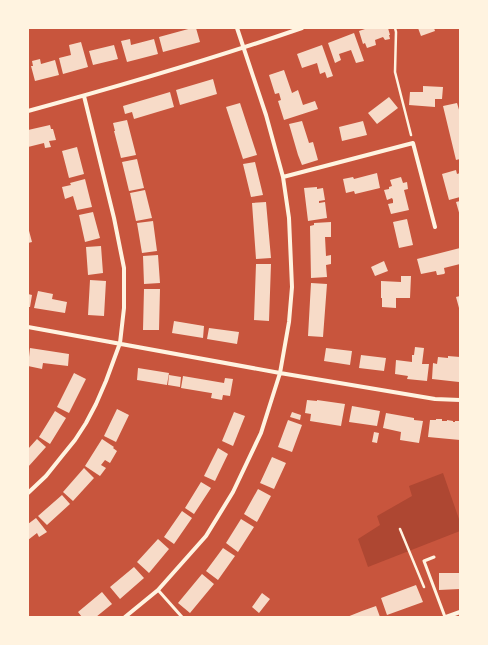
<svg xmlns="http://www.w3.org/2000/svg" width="488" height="645" viewBox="0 0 488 645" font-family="'Archivo Narrow',sans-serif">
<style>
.green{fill:#ae4732}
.building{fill:#f7dbc8}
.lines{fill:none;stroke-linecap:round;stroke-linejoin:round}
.path{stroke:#fff3e0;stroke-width:2.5}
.service{stroke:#fff3e0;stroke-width:3}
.minor{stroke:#fff3e0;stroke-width:4}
</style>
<rect width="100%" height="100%" fill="#c8553d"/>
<path class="green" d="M 443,473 L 460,522 L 460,531 L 368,567 L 358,539 L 380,525 L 377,516 L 412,496 L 409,486 Z"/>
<path class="building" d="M 192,28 L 196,28 L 200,42 L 163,52 L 159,37 Z
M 368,28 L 388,28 L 390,35 L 389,35 L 390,39 L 385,40 L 383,37 L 375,40 L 376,45 L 367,48 L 365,43 L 363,44 L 359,31 Z
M 418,28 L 434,28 L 435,31 L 421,36 Z
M 354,33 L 364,61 L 356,63 L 351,50 L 339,54 L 341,60 L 335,63 L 328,43 Z
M 130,39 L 131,45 L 154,39 L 158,54 L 127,62 L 121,41 Z
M 81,42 L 88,67 L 63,74 L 59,58 L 71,55 L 69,45 Z
M 114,45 L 118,59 L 93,65 L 89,51 Z
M 322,45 L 333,76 L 327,78 L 325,72 L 320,74 L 317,63 L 302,68 L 297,54 Z
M 40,59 L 41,64 L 55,60 L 59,75 L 35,81 L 31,66 L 33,66 L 32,61 Z
M 284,70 L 292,93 L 298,90 L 303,105 L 315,101 L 318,109 L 284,120 L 278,101 L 281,100 L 279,93 L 275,94 L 269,75 Z
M 213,79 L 217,94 L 180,105 L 176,90 Z
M 423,86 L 443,87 L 442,99 L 435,99 L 435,107 L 409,105 L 410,92 L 423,92 Z
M 170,92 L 174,107 L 134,119 L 132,112 L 125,114 L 123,106 Z
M 389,97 L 398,108 L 377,124 L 368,113 Z
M 240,103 L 257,155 L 243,159 L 226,107 Z
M 457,103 L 460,113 L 460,159 L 456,160 L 443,106 Z
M 127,120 L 136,155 L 121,158 L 114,131 L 115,131 L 113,123 Z
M 302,121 L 309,143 L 313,142 L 318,160 L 302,165 L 298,155 L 289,124 Z
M 363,121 L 367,135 L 342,141 L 339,127 Z
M 50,125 L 51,129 L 53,129 L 56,140 L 49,141 L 51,147 L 45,148 L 44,143 L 28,147 L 28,130 Z
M 77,147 L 84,174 L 69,178 L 62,151 Z
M 137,159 L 144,188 L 129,191 L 122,162 Z
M 255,162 L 263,195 L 251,197 L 243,164 Z
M 456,170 L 457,174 L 460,173 L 460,197 L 449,200 L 442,174 Z
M 377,173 L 380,188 L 355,194 L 354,191 L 346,193 L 343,179 L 353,177 L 354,179 Z
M 401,177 L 403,183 L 407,182 L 408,189 L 404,190 L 409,210 L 391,214 L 388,204 L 393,203 L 393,200 L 392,198 L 387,200 L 384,190 L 389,189 L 389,187 L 392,186 L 390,180 Z
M 85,179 L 92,207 L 77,210 L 73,196 L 65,199 L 62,187 L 71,185 L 70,183 Z
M 317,187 L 317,189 L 323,188 L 325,200 L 319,201 L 319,203 L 325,202 L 327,218 L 308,221 L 304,188 Z
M 145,190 L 152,218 L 136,221 L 130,193 Z
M 460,201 L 460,216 L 456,202 Z
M 266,202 L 271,258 L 256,259 L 252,203 Z
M 93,212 L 100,238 L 85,242 L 79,215 Z
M 407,219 L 413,245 L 399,248 L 393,222 Z
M 153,221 L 157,251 L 142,253 L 137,223 Z
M 331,222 L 331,237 L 325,237 L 326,256 L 331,255 L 331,264 L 326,265 L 327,277 L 311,278 L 310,226 L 314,225 L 314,223 Z
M 28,227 L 32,242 L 28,243 Z
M 101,246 L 103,273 L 88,275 L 86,247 Z
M 460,248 L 460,264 L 444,268 L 445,273 L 444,274 L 438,275 L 437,275 L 436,271 L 421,274 L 417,259 Z
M 158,255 L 160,283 L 144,284 L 143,256 Z
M 384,261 L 388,271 L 375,276 L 371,267 Z
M 256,264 L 271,264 L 269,321 L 254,320 Z
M 401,276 L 411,276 L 410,298 L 396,298 L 396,308 L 382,307 L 382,298 L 381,298 L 381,281 L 401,282 Z
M 90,280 L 106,281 L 104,316 L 88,315 Z
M 311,283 L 327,284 L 323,337 L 308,336 Z
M 144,289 L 160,289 L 159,330 L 143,330 Z
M 38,291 L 53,294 L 52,299 L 67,302 L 65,313 L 34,308 Z
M 28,294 L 32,295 L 30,307 L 28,307 Z
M 460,296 L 460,308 L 459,308 L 456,297 Z
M 174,321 L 204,326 L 203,338 L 172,333 Z
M 209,328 L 239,332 L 237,344 L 207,339 Z
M 415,347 L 424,348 L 422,364 L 429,364 L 427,381 L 407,379 L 408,376 L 395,374 L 396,360 L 412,362 L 412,355 L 414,355 Z
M 30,348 L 69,354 L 68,366 L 43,363 L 42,369 L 28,366 Z
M 326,348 L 352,351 L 350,365 L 324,361 Z
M 361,355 L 386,358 L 384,371 L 359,368 Z
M 448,356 L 460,357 L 459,382 L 432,379 L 433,363 L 437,364 L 438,357 L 448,358 Z
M 138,368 L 169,373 L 167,385 L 137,380 Z
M 74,373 L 86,379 L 69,413 L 57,407 Z
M 169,375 L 181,377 L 180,387 L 168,385 Z
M 183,376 L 224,383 L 225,378 L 233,379 L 230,396 L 223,395 L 222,400 L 211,398 L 212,393 L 211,393 L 181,388 Z
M 307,400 L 317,401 L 317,400 L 345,404 L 341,426 L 310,421 L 311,414 L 305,413 Z
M 352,406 L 380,411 L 377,426 L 349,422 Z
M 117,409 L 129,415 L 116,442 L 104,436 Z
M 55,411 L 66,418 L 50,444 L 39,437 Z
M 234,412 L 245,416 L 233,446 L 222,441 Z
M 292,412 L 301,415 L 300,420 L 290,417 Z
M 386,413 L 414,418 L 414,420 L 423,421 L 419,443 L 400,440 L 401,432 L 383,428 Z
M 436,419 L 442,419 L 442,421 L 447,421 L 447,420 L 453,421 L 453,422 L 455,422 L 455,421 L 460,421 L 460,440 L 428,437 L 430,420 L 436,420 Z
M 288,420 L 302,425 L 292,452 L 278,447 Z
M 374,432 L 379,433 L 377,443 L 372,442 Z
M 37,439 L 46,447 L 28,467 L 28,449 Z
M 102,439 L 114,447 L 113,448 L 117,451 L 110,463 L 105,460 L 101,465 L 106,468 L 100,476 L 85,466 Z
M 218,448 L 228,454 L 215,481 L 204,476 Z
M 272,457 L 286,463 L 274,489 L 260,483 Z
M 84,468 L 94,478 L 73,501 L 63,492 Z
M 201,482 L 211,488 L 194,514 L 185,508 Z
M 258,489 L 271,496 L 257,522 L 244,514 Z
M 62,495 L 70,504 L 47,525 L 38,516 Z
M 182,511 L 192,518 L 174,544 L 164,537 Z
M 36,518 L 47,532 L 39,537 L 37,533 L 28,540 L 28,524 Z
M 241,519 L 254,527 L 238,552 L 226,543 Z
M 158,539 L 169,549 L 149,573 L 137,562 Z
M 223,548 L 235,556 L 218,580 L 206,571 Z
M 134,567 L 144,578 L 120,599 L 110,587 Z
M 439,573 L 460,573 L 460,589 L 439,590 Z
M 202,574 L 214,584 L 190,613 L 178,603 Z
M 416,585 L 423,602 L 387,615 L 381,598 Z
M 102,592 L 112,604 L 96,617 L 82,617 L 78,612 Z
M 262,593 L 270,599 L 259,613 L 252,607 Z
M 376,606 L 380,617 L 347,617 L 362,611 Z"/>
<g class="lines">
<path class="path" d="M 395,28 L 396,32 L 395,72 L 411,135
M 400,529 L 424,587"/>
<path class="service" d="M 434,557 L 424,561 L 445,617
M 158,590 L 182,617"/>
<path class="minor" d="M 28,111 C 120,86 212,59 302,28
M 283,177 L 413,143 L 435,227
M 28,327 L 280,373 L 435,399 L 460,400
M 28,493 L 46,476 L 62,456 L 75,440 L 86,423 L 96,404 L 106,381 L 120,343 L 124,308 L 124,268 L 114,218 L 84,96
M 125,617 L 158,590 L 206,536 L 233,492 L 261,433 L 280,373 L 289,322 L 292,287 L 289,218 L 283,177 L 266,115 L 237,28
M 446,617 L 460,612"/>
</g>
<rect width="488" height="645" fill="none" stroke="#fff3e0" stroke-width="58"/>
</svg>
